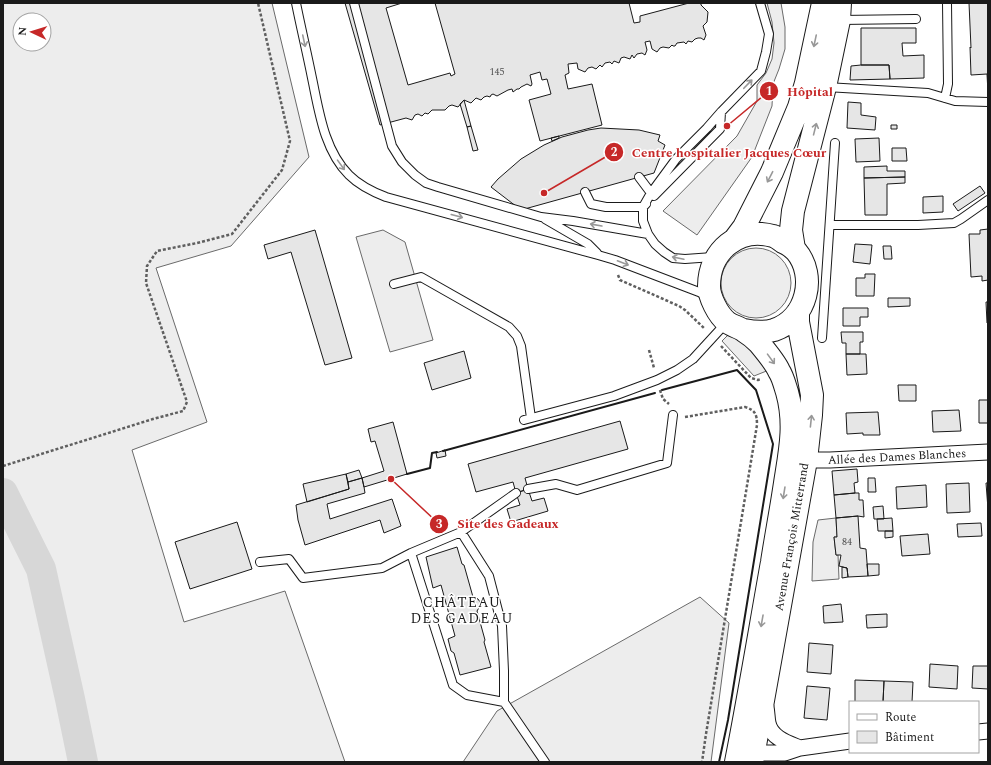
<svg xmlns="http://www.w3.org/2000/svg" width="991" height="765" viewBox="0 0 991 765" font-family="Spectral,serif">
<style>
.built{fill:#ededed;stroke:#6a6a6a;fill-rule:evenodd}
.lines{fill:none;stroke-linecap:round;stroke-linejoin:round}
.river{stroke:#d7d7d7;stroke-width:30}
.building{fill:#e6e6e6;stroke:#1a1a1a}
.service-casing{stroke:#1a1a1a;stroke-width:10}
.minor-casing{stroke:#1a1a1a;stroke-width:17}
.primary-casing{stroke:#1a1a1a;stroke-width:24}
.path{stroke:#5f5f5f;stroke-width:2.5;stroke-dasharray:3 2;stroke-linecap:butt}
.service{stroke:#fff;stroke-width:8}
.minor{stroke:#fff;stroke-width:15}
.primary{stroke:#fff;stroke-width:22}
.wall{stroke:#1a1a1a;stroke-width:2}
.oneway{stroke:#989898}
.labels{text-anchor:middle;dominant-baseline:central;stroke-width:3;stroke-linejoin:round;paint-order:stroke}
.number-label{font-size:10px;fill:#4d4d4d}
.street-label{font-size:12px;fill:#1a1a1a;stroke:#fff}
.quarter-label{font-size:14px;letter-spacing:1px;fill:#1a1a1a;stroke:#fff}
.leader{fill:none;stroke:#c62828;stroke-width:1.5}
.callout-dot{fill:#c62828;stroke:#fff;stroke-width:1.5}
.mark-label{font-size:12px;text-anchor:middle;font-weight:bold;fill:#fff}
.callout-label{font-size:13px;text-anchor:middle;font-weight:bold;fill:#c62828;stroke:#fff;stroke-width:3;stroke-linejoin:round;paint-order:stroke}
</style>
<rect width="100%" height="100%" fill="#fff"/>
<path class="built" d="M 3,3 L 272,3 L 309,157 L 231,246 L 156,268 L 207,422 L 132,450 L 184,622 L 285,591 L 345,762 L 3,762 ZM 20,20 L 44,20 L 44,44 L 20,44 Z
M 767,3 L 781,3 L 785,27 L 785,49 L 779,69 L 773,84 L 772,106 L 752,157 L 697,235 L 663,211 L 737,136 L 757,101 L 757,85 L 766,73 L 772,59 L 774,43 L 772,22 Z
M 383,230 L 405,242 L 433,340 L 390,352 L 356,237 Z
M721 283a35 35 0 1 1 70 0a35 35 0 1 1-70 0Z
M 729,334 L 747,343 L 769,370 L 754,376 L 722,341 Z
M 836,518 L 837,537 L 834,537 L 836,555 L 838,555 L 839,579 L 812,581 L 813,542 L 818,520 Z
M 700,597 L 729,623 L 711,762 L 463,762 L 497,711 Z"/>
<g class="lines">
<path class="river" d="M 3,493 L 41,569 L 70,699 L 83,762"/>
</g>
<path class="building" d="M 345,3 L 402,3 L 386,8 L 408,85 L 450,73 L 451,76 L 455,74 L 435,3 L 629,3 L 634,23 L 640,22 L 640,16 L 689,3 L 701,3 L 701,5 L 708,12 L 707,22 L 703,26 L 706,35 L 704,40 L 701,38 L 698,38 L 695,39 L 692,42 L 688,41 L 686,44 L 684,42 L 677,43 L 675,46 L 673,46 L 672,45 L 669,48 L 663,47 L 660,48 L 657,52 L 652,49 L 650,41 L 645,42 L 647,50 L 645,55 L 642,53 L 637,54 L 634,58 L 632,55 L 630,59 L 624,57 L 621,58 L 619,63 L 614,61 L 612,64 L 610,62 L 605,63 L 602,67 L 600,65 L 596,69 L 592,67 L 588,68 L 585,72 L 578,69 L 577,63 L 568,64 L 569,73 L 565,75 L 568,89 L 592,84 L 602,125 L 540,141 L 529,100 L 551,94 L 547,79 L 542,80 L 540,72 L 530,75 L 532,84 L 531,86 L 527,84 L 521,87 L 519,89 L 517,89 L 513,92 L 512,89 L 508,90 L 497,96 L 493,94 L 491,95 L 490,97 L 487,96 L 484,97 L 481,100 L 476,98 L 471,103 L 464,100 L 458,107 L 452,105 L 449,106 L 445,110 L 432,110 L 428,114 L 425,113 L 422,116 L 418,114 L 415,115 L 412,120 L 406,118 L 380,125 Z
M 969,3 L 988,3 L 988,93 L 987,74 L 971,75 L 970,47 L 971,48 Z
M 861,28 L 916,28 L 916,43 L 902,43 L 903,56 L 924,55 L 924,78 L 890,79 L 889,65 L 861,65 Z
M 861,65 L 889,65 L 890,79 L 850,80 L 851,66 Z
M 464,100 L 471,126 L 467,127 L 460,104 Z
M 848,102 L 861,103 L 861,115 L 876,117 L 875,130 L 847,128 Z
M 891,125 L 897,125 L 897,129 L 891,129 Z
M 471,126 L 478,150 L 473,151 L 467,127 Z
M 601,128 L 639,130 L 660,135 L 658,141 L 665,145 L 654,173 L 521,210 L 491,187 L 498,179 L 521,159 L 544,145 L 562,137 L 588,130 Z
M 559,136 L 559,138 L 552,141 L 551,138 Z
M 879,138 L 880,161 L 856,162 L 855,139 Z
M 892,148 L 906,148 L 907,161 L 892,161 Z
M 887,166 L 887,171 L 905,171 L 905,177 L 864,178 L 864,167 Z
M 905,177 L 905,183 L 887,184 L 887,215 L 865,215 L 864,178 Z
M 980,186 L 985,193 L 958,211 L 953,204 Z
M 943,196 L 943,212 L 923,213 L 923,197 Z
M 988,229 L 988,280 L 982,281 L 982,276 L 971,277 L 969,234 L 980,234 L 980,230 Z
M 315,230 L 352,358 L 325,365 L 291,252 L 268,259 L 264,245 Z
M 855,244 L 872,245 L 870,264 L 853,262 Z
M 883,246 L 891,246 L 892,259 L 884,259 Z
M 865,274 L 875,274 L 874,296 L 856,296 L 856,278 L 865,278 Z
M 888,298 L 910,298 L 910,306 L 888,307 Z
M 986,302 L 988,302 L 988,323 L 987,323 Z
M 843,308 L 868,308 L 868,317 L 860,317 L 860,326 L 843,326 Z
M 841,332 L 863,332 L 863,342 L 860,342 L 860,354 L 846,354 L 846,343 L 842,343 Z
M 464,351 L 471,378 L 432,390 L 424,363 Z
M 846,354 L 866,354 L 867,374 L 847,375 Z
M 898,385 L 916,385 L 916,401 L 899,401 Z
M 979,400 L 988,400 L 988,423 L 979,423 Z
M 959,410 L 961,431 L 933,432 L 932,411 Z
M 878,412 L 880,435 L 863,435 L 863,433 L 847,434 L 846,413 Z
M 620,421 L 628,449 L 525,478 L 528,489 L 516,493 L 513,482 L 476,492 L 468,464 Z
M 393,422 L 407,474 L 364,487 L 362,478 L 384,471 L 375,441 L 371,442 L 368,429 Z
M 445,450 L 446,456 L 437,458 L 436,453 Z
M 857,469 L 858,482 L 854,483 L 855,493 L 834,495 L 832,471 Z
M 359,470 L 362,478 L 348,482 L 346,474 Z
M 346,474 L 349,489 L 307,502 L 303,484 Z
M 362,478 L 364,487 L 365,493 L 327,504 L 330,519 L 392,499 L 401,526 L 384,533 L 380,520 L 305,545 L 298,520 L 296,505 L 349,489 L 348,482 Z
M 868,478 L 875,478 L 876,492 L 868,492 Z
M 969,483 L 970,512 L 947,513 L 946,484 Z
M 986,483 L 988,483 L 988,509 Z
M 926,485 L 927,507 L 897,509 L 896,487 Z
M 528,489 L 532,501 L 544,498 L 548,511 L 511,522 L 507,509 L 520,505 L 516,493 Z
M 855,493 L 859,493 L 859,500 L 863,500 L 864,517 L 858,516 L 836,518 L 834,495 Z
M 883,506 L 884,519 L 874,519 L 873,507 Z
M 858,516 L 860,548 L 866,549 L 868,576 L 848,577 L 847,568 L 839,566 L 841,555 L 836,555 L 834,537 L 837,537 L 836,518 Z
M 892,518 L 893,531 L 878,531 L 877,519 Z
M 237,522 L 252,569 L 190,589 L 175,542 Z
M 981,523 L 982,536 L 958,537 L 957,524 Z
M 885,531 L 893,531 L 893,537 L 885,538 Z
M 928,534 L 930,554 L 902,556 L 900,536 Z
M 457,547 L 462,564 L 464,565 L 473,597 L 478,599 L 480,602 L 480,606 L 477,611 L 485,640 L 484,642 L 491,667 L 460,675 L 454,653 L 451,651 L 448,639 L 455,636 L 441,585 L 433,588 L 426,557 Z
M 867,564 L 879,564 L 879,575 L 868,576 Z
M 842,567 L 847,568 L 848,577 L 842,578 Z
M 841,604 L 843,622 L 824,623 L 823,606 Z
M 887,614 L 887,627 L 867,628 L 866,615 Z
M 809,643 L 833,645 L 831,674 L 807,672 Z
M 930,664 L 958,666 L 957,689 L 929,687 Z
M 973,666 L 988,666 L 988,689 L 972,688 Z
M 855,680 L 884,681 L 883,702 L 855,702 Z
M 884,681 L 913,682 L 912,702 L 883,702 Z
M 807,686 L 830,688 L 827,720 L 804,718 Z"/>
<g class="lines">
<g class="service-casing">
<path id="service" d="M 296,3 C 301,28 307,53 312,78 C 319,111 324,150 349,175 C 359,185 373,192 386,197 L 598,255 L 615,260 L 699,292 L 707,296
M 354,3 L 392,146 L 402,162 L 415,175 L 426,183 L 438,187 L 541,217 L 573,221 L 648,234
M 840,20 L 916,19
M 826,87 L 928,93 L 955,101 L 988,102
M 945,98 L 948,84 L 947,3
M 639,177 L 651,193
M 585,192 L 591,204 L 606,207 L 643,207 L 646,204
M 654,196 L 720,129 L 721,112
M 545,219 L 588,244 L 597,253
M 830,225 L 918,225 L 954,223 L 961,219 L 988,200
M 713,257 L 685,259 L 673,258 L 664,252 L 655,244 L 648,234 L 643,221 L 643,207 L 651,193 L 676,159 L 707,128 L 721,112 L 761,71 L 766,52 L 769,34 L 760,3
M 394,284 L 421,277 L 509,327 L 517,336 L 521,346 L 531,418
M 822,338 L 835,143
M 524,420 L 614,396 L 657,380 L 677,370 L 693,359 L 726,323
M 528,489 L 556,484 L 577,490 L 667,463 L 673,415
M 461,532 L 516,493
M 411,553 L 453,685 L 467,695 L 504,702
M 260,562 L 289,559 L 303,578 L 382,568 L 411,553 L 461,532 L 489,576 L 502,626 L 504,671 L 504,702 L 545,762"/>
</g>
<g class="minor-casing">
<path id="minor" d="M 806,460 L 830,460 L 988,452
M 766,707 C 767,712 767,718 768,723 C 771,738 788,743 800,748
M 978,732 L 988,731
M 747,748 L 754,753 L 785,753 L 800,748 L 850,741"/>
</g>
<g class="primary-casing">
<path id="primary" d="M 735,239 L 744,227 L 772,172 L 799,107 L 806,83 L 823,3
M 794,249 L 791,230 L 793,211 L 825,87 L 839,20 L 840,3
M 736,762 C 749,696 760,629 772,562 C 776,536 781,510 785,483 C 790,451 796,424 787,392 C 785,386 783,377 779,371 C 776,364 764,349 759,343 C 755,339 749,334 744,331 C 739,327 732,326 727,322 C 718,315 709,297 709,286 C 709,251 739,226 773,236 C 777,237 780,240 783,242 C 788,244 792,247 796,251 C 817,276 807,319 774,330 C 764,333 754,332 744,330
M 752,762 L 806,460 L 811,415 L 812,395 L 798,322 L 798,312"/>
</g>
<path class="path" d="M 618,275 L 620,280 L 679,306 L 685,310 L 705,329
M 721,346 L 751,378 L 758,380 L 761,379
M 649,350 L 654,368
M 660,390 L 663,399 L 669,404
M 685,417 L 745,407 C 755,410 757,414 757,425 L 706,734 L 702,762
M 3,466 L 153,419 L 183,411 L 187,402 L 146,283 L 147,266 L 157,251 L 197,243 L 232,234 L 282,170 L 290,141 L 258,3"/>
<use href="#service" class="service"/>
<use href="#minor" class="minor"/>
<use href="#primary" class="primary"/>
<path class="wall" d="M 662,390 L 737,370 L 756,390 L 773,444 L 728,720 L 719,762
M 443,451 L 655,393
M 407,474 L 430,468 L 432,453 L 437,452"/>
</g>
<defs><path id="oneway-shaft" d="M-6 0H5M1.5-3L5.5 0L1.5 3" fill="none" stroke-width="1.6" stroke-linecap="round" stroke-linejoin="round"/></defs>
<g class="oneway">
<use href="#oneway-shaft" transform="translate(304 41) rotate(78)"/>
<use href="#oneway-shaft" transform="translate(815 41) rotate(102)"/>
<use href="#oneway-shaft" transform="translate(748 84) rotate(-46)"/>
<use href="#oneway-shaft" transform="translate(815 129) rotate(-76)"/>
<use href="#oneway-shaft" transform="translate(341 165) rotate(54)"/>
<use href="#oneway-shaft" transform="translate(770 177) rotate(117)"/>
<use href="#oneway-shaft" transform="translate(457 216) rotate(15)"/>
<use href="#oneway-shaft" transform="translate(596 225) rotate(-170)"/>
<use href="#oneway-shaft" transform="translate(678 258) rotate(-168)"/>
<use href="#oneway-shaft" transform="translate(623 263) rotate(21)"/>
<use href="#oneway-shaft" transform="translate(771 359) rotate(54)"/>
<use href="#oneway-shaft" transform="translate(811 421) rotate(-84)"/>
<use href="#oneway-shaft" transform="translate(784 493) rotate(99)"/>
<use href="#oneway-shaft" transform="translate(762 621) rotate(100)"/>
</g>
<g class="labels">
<g class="number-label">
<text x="497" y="72">145</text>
<text x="847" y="542">84</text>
</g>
<g class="street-label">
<text transform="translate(897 457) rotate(-3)">Allée des Dames Blanches</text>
<text transform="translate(792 537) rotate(-80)">Avenue François Mitterrand</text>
</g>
<g class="quarter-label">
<text x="462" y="602">CHÂTEAU<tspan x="462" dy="16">DES GADEAU</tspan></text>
</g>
</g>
<path class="leader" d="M727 126L769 91M544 193L614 152M391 479L439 524"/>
<g class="callout-dot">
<circle cx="727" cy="126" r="4"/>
<circle cx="544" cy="193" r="4"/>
<circle cx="391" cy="479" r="4"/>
<circle cx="769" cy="91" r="10"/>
<circle cx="614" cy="152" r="10"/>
<circle cx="439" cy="524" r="10"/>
</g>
<g class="mark-label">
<text x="769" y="95">1</text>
<text x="614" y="156">2</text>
<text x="439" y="528">3</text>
</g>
<g class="callout-label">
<text x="810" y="96">Hôpital</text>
<text x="729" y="157">Centre hospitalier Jacques Cœur</text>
<text x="508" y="528">Site des Gadeaux</text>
</g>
<rect width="991" height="765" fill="none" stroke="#1a1a1a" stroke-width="8"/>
<rect x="849" y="701" width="130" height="52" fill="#ffffff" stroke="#a3a3a3"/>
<rect x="857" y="714" width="20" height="6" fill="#ffffff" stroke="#a3a3a3"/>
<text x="885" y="721" font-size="12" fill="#1a1a1a">Route</text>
<rect x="857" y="731" width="20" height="12" fill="#e6e6e6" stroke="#a3a3a3"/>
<text x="885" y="741" font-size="12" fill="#1a1a1a">Bâtiment</text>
<g transform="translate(32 32) rotate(274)"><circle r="19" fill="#ffffff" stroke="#a3a3a3"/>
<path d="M0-3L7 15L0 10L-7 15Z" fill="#c62828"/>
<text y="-6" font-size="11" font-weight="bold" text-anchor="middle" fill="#1a1a1a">N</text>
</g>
</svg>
